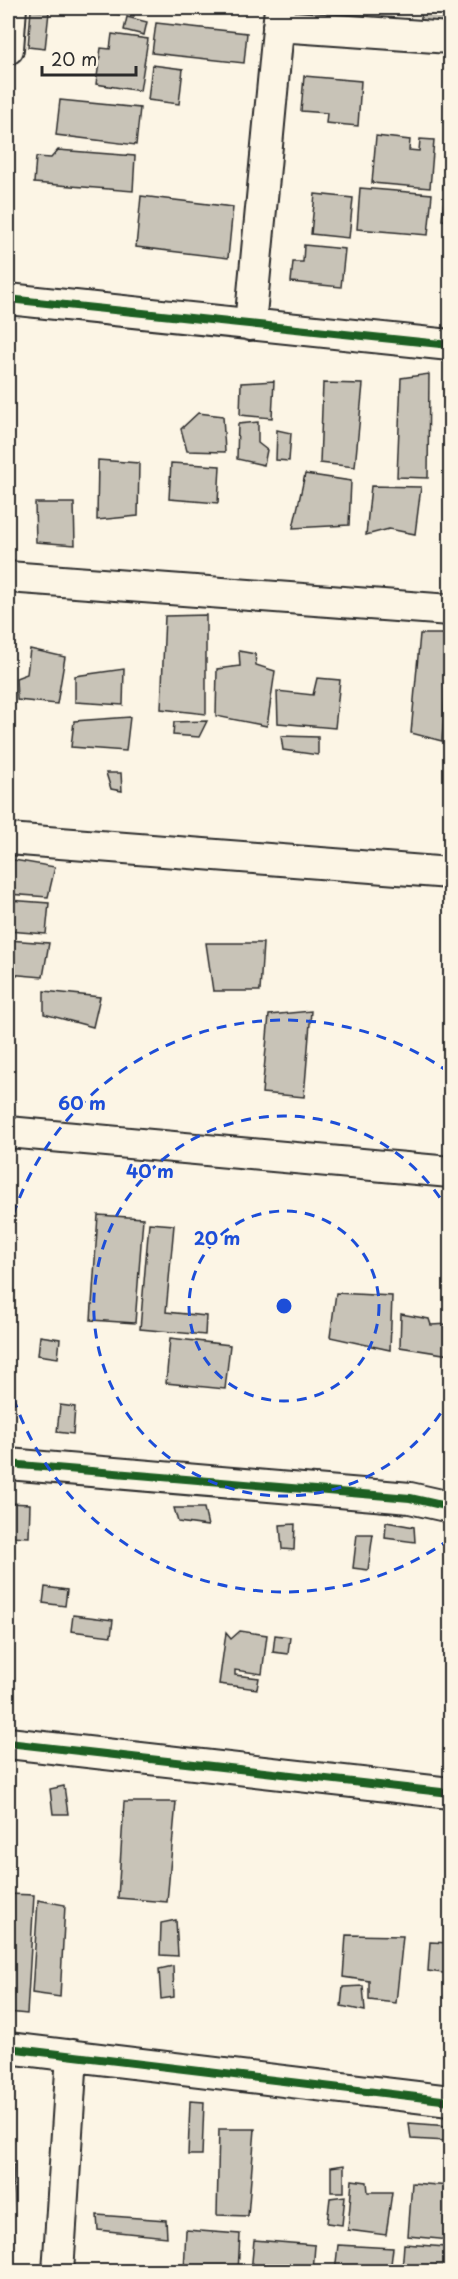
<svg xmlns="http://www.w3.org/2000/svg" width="458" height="2279" viewBox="0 0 458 2279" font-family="'Playpen Sans',sans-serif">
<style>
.building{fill:#c8c3b7;stroke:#2b2b2b;stroke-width:1.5}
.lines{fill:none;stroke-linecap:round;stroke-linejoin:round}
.minor-casing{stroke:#2b2b2b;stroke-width:34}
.minor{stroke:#fcf5e5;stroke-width:30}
.cycleway-casing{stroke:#fcf5e5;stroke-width:11}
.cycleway{stroke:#1b5e20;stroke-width:8}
.ring{fill:none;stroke:#1d4ed8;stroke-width:3;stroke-dasharray:10 8}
.centre{fill:#1d4ed8;stroke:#fcf5e5;stroke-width:3}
.ring-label{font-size:18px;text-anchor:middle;font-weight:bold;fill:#1d4ed8;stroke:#fcf5e5;stroke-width:4.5;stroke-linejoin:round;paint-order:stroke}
</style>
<rect width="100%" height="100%" fill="#fcf5e5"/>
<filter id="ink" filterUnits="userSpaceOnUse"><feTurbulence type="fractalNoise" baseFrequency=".0167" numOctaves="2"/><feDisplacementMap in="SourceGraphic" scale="12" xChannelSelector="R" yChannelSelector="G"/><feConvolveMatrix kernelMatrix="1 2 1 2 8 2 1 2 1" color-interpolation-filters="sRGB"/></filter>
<g filter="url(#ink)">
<path class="building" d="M 82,8 L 134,8 L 134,16 L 82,11 Z
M 153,8 L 232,8 L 231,13 Z
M 343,8 L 370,8 L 368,22 L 342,18 Z
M 422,8 L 450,8 L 449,31 L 420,28 Z
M 31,10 L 49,12 L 45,49 L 28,47 Z
M 127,17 L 147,22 L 144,35 L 124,30 Z
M 156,23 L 247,33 L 244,63 L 152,53 Z
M 112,34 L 148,39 L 140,91 L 96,84 L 101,48 L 110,49 Z
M 152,65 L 183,69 L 179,104 L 148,100 Z
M 304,76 L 361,81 L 358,126 L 326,123 L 327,113 L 301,111 Z
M 60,100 L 140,108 L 136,145 L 56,135 Z
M 376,136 L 410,140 L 409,150 L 419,151 L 420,139 L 434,140 L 430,188 L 372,183 Z
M 58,150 L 135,156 L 133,191 L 34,183 L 36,157 L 51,158 Z
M 445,155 L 450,156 L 450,190 L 443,189 Z
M 360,188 L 432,194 L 428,235 L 357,229 Z
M 315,194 L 353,198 L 349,238 L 311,234 Z
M 141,196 L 233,207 L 228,258 L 136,247 Z
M 444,199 L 450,200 L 450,221 L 442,220 Z
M 304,245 L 345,249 L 341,287 L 291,282 L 293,262 L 303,262 Z
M 429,374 L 428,478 L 397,477 L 401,378 Z
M 274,381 L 272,418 L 240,415 L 241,383 Z
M 323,383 L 363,384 L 355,467 L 320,463 Z
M 198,413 L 223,416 L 225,452 L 187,451 L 181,429 Z
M 258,422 L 258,443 L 267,450 L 264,465 L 237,459 L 238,424 Z
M 277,430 L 291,433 L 289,461 L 276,460 Z
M 98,460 L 139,463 L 138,516 L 97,520 Z
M 171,463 L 220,466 L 218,503 L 169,499 Z
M 305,474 L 351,481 L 349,525 L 293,528 Z
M 371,486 L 421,487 L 415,534 L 389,529 L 366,535 Z
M 35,503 L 74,503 L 75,545 L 36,542 Z
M 206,615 L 206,714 L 161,709 L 165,616 Z
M 420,634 L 449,634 L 442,741 L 411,733 Z
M 30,649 L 65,657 L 57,704 L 17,700 L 16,678 L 27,674 Z
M 239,651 L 255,654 L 256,665 L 275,671 L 267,726 L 216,716 L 217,669 L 240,666 Z
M 124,669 L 123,705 L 75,702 L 75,676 Z
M 317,678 L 340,680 L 335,728 L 278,723 L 277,691 L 313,695 Z
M 130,717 L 126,751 L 71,747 L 74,721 Z
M 207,721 L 199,737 L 173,735 L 174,722 Z
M 281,736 L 318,737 L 318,755 L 283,750 Z
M 106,773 L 121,773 L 122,791 L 111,789 Z
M 8,859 L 55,867 L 48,897 L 8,894 Z
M 8,900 L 49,903 L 46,934 L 8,931 Z
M 8,940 L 49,943 L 43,977 L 8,974 Z
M 206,943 L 263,943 L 260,991 L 213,991 Z
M 44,991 L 100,997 L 93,1027 L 44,1014 Z
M 311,1011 L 304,1097 L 262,1093 L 269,1015 Z
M 98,1215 L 143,1218 L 135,1323 L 91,1320 Z
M 149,1223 L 174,1225 L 166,1312 L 206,1316 L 205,1335 L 140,1329 Z
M 336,1293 L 392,1296 L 390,1350 L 330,1337 Z
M 401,1314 L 429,1319 L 431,1325 L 450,1324 L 450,1355 L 400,1347 Z
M 40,1336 L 60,1339 L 58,1358 L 38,1355 Z
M 170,1338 L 230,1345 L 225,1389 L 166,1383 Z
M 60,1405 L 75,1407 L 73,1434 L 57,1432 Z
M 8,1503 L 30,1504 L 29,1537 L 8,1536 Z
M 174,1508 L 204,1508 L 208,1526 L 178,1522 Z
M 386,1522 L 414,1527 L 415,1542 L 385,1538 Z
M 295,1524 L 294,1550 L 282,1549 L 280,1525 Z
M 357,1534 L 373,1534 L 368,1570 L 353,1568 Z
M 45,1587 L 67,1590 L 65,1606 L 43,1603 Z
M 73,1615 L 113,1620 L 111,1636 L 71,1631 Z
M 240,1631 L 267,1635 L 262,1674 L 235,1670 L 235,1675 L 259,1678 L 257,1689 L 219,1684 L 226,1633 L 231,1639 Z
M 275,1635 L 290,1637 L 288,1654 L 273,1652 Z
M 64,1786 L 68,1814 L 53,1814 L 50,1789 Z
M 124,1802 L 176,1802 L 167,1902 L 118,1898 Z
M 8,1894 L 34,1895 L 27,2014 L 8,2012 Z
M 38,1900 L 65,1905 L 60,1997 L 32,1993 Z
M 176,1920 L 178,1956 L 160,1955 L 161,1923 Z
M 346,1935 L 403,1936 L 396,2003 L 369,2000 L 369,1981 L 343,1977 Z
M 430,1942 L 450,1943 L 450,1974 L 428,1971 Z
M 173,1966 L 174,1997 L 161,1999 L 159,1969 Z
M 363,1986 L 365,2011 L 341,2006 L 343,1987 Z
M 190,2101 L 204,2102 L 202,2155 L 188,2155 Z
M 409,2123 L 449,2126 L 447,2141 L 411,2139 Z
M 219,2129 L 255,2129 L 248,2216 L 217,2215 Z
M 8,2165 L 14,2165 L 10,2235 L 8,2235 Z
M 344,2165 L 344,2192 L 331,2192 L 331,2167 Z
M 352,2180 L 367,2182 L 368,2192 L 392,2192 L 386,2235 L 348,2230 Z
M 412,2183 L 450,2186 L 450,2240 L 408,2236 Z
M 345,2196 L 342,2225 L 327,2223 L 330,2198 Z
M 97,2215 L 166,2220 L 167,2237 L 98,2230 Z
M 186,2230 L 240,2234 L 238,2272 L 184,2272 Z
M 254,2240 L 315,2245 L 313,2272 L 251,2272 Z
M 404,2244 L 446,2247 L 444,2272 L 402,2272 Z
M 338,2245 L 393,2248 L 390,2272 L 335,2272 Z
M 8,2246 L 13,2247 L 10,2272 L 8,2272 Z"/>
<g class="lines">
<g class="minor-casing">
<path id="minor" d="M 278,26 L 450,38
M 8,49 L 11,8
M 8,299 L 450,345
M 250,325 L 280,8
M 8,577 L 450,610
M 8,839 L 450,873
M 8,1132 L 450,1172
M 8,1464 L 410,1498 L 450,1507
M 8,1743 L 450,1793
M 8,2048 L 450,2101
M 58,2272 L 72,2055"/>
</g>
<use href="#minor" class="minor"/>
<g class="cycleway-casing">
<path id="cycleway" d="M 8,299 L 450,345
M 8,1464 L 410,1498 L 450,1507
M 8,1743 L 450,1793
M 8,2048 L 450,2101"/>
</g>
<use href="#cycleway" class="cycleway"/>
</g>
</g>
<g class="ring">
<circle cx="284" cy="1306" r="95"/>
<path d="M450 1398A190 190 0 1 1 450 1214"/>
<path d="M450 1539A286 286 0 0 1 8 1380M8 1232A286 286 0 0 1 450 1073"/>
</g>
<circle cx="284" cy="1306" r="9" class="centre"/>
<g class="ring-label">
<text x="82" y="1110">60 m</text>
<text x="150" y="1178">40 m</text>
<text x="217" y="1245">20 m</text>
</g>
<rect width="458" height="2279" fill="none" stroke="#fcf5e5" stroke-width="30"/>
<rect x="15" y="15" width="428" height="2249" fill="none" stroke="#2b2b2b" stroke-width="2" filter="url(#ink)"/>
<path d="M42 66v9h94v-9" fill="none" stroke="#2b2b2b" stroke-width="3"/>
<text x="51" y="66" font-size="18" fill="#2b2b2b" stroke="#fcf5e5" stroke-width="4.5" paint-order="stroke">20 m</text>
</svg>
